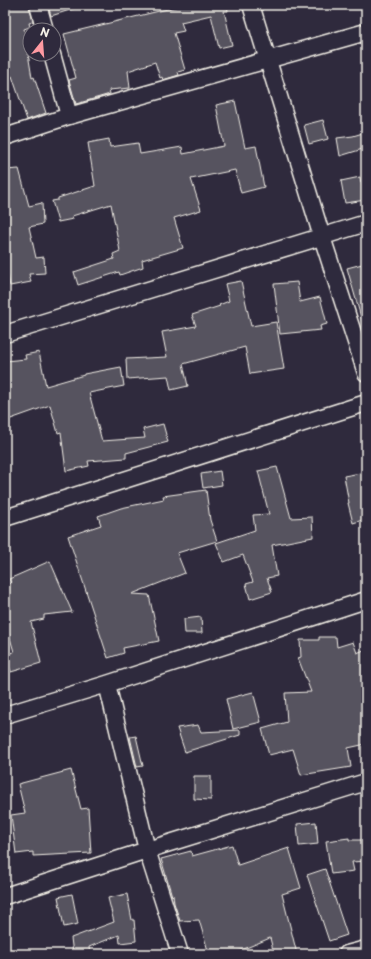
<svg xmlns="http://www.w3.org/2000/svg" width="371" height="959" viewBox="0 0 371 959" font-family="'Playpen Sans',sans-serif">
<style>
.building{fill:#56525f;stroke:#f4f1e8}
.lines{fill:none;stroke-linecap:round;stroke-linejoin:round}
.minor-casing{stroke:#f4f1e8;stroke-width:19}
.minor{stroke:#2f2a3d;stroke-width:16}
</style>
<rect width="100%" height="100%" fill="#2f2a3d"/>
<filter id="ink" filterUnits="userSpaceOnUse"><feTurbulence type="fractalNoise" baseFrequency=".025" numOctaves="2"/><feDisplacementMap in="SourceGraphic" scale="8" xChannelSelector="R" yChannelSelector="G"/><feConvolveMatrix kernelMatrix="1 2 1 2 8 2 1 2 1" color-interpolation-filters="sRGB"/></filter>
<g filter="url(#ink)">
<path class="building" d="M 5,5 L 29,5 L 33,22 L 29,23 L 30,27 L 24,29 L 32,78 L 34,77 L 46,113 L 27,120 L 12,76 L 5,77 Z
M 48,5 L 75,5 L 76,8 L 51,16 Z
M 184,5 L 227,5 L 228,11 L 224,11 L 232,45 L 219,48 L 211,15 L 181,22 L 184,31 L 174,33 L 185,70 L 178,72 L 179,75 L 163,80 L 162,77 L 160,78 L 155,62 L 128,71 L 130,88 L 109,90 L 110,94 L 76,104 L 69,80 L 76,78 L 64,34 Z
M 235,101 L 245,148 L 256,146 L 264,187 L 241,193 L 235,170 L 191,179 L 201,210 L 174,218 L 183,248 L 142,260 L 143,267 L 120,275 L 119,272 L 78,285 L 74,272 L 114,259 L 113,254 L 120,251 L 111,204 L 72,216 L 73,219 L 58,222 L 52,201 L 58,200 L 58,198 L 95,186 L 88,143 L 109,139 L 110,147 L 138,143 L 140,154 L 182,147 L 183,154 L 224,146 L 216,105 Z
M 323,120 L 328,139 L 309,144 L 304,125 Z
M 366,132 L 366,148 L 340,156 L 337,138 L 353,136 Z
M 19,169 L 29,206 L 42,203 L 43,224 L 29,227 L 36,258 L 44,257 L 45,273 L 29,274 L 31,282 L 10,286 L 5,262 L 5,170 Z
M 360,177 L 361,183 L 366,183 L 366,200 L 345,203 L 341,181 Z
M 366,263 L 366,320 L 362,321 L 347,268 Z
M 241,281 L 251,326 L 276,322 L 284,369 L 250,374 L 245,347 L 183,364 L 188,386 L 171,390 L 168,376 L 127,379 L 126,359 L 167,357 L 162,332 L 196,326 L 192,315 L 220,306 L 219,305 L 229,301 L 225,284 Z
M 297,282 L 300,302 L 320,297 L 327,324 L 320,326 L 321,330 L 280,334 L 274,284 Z
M 39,352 L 46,386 L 84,375 L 84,374 L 121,367 L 124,386 L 89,393 L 102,441 L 145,438 L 143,429 L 163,424 L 168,442 L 126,453 L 126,458 L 88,461 L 89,466 L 66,471 L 61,432 L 58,433 L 50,405 L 5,421 L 5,361 L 26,359 L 25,355 Z
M 277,467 L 291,518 L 312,517 L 313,537 L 272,545 L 277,576 L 267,578 L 272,592 L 250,599 L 246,584 L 253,582 L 243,555 L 224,562 L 216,543 L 255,530 L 253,515 L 269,514 L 258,471 Z
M 220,471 L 222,485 L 203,488 L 201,474 Z
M 366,472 L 366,519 L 353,523 L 348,503 L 349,503 L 344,476 Z
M 206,490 L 210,520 L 217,541 L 177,553 L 185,573 L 132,594 L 149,595 L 159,641 L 123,648 L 124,653 L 108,658 L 68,536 L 101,525 L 98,516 L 121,508 L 164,499 L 163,496 Z
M 50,561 L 72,612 L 44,615 L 44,619 L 31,622 L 41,663 L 11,672 L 5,654 L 14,652 L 5,620 L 5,584 L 11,583 L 9,579 Z
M 201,617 L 202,633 L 185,633 L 184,619 Z
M 319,637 L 336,637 L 337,647 L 353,642 L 357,653 L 366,649 L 366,744 L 348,748 L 351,767 L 301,775 L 293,749 L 269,755 L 262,729 L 287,722 L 285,693 L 311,692 L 298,658 L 301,657 L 300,640 L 319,640 Z
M 253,692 L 261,722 L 233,729 L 226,699 Z
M 198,725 L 201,732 L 240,730 L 240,735 L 185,752 L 177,728 Z
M 136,736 L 143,766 L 137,767 L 130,737 Z
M 71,770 L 81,809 L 88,808 L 91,853 L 33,856 L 33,852 L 16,854 L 11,815 L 25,813 L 18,784 Z
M 194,776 L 211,776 L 211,800 L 194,799 Z
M 316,822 L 318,844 L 299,846 L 297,824 Z
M 349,838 L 349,840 L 366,840 L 366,861 L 352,862 L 354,871 L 331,874 L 326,841 Z
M 232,845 L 238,865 L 289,848 L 301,888 L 282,894 L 297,954 L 274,954 L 270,938 L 232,954 L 209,954 L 199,920 L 180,921 L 174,903 L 173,895 L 172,896 L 161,859 L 191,851 L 192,856 Z
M 325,869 L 347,935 L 329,941 L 307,875 Z
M 72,894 L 78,924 L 64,927 L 58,897 Z
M 127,894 L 132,920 L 134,920 L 136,941 L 120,943 L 119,935 L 89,947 L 90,954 L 73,954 L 71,938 L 114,922 L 108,898 Z"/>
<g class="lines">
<g class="minor-casing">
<path id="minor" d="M 38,5 L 45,30
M 251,5 L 322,237 L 366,373
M 52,54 L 69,116
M 5,137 L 69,116 L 366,32
M 5,334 L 366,223
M 5,518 L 366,403
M 107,684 L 147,850 L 180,954
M 5,715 L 107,684 L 366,600
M 5,896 L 147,850 L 366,782
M 347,954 L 366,949"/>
</g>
<use href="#minor" class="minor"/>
</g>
</g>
<rect width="371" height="959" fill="none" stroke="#2f2a3d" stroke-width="20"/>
<rect x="10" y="10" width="351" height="939" fill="none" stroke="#f4f1e8" stroke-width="1.5" filter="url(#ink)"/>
<g transform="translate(42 42) rotate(17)"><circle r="19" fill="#2f2a3d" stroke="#7e7a81"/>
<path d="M0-3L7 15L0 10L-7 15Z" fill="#ff9aa2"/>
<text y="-6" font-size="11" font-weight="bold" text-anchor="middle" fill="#f4f1e8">N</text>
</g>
</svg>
